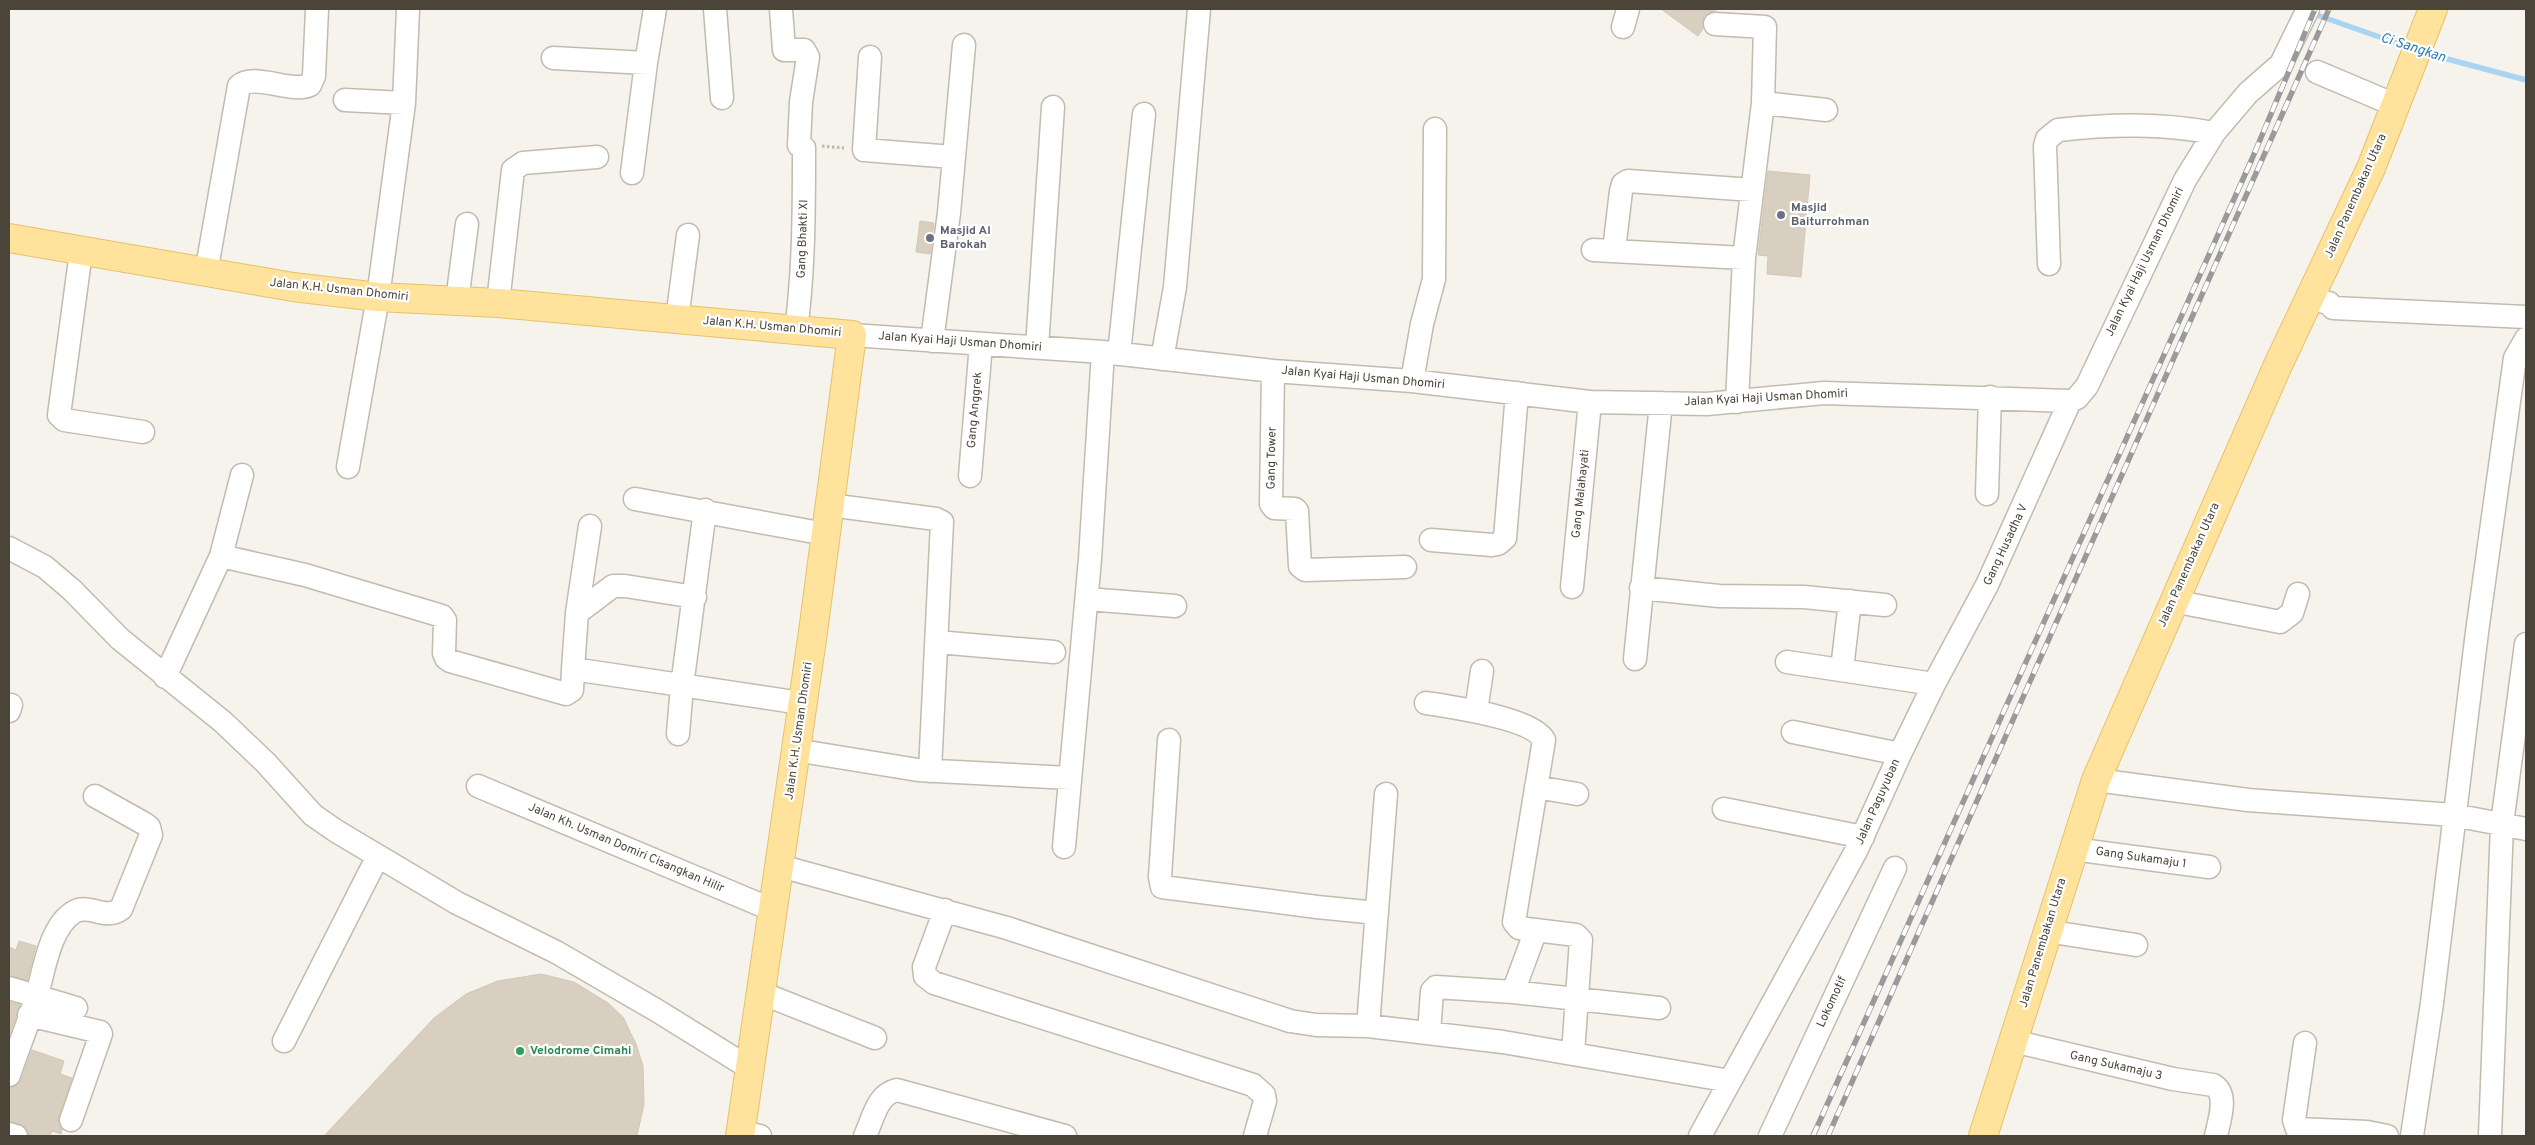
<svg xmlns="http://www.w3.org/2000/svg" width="2535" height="1145" viewBox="0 0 2535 1145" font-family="Overpass,sans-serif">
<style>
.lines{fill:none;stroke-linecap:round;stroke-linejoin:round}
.stream{stroke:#a9d4f2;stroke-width:5.5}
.building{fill:#d8cfc1;stroke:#d3c7b4}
.minor-casing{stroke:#c2bbae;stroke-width:25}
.major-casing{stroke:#e6c16a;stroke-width:30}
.path{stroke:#c4b79f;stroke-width:3;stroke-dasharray:2.5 2.5;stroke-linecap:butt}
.minor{stroke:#fff;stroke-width:22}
.major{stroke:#ffe39c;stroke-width:28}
.rail-casing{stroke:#9a9a9a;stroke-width:5.5}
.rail{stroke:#fff;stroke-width:4;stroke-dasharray:11;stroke-linecap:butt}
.worship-dot{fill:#6b7280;stroke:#fff;stroke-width:2}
.leisure-dot{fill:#2e9e5b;stroke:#fff;stroke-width:2}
.labels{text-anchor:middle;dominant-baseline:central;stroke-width:4.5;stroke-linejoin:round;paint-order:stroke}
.street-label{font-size:12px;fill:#4b4439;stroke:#fff}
.worship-label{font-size:12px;font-weight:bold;fill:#5b616d;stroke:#fff;text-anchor:start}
.leisure-label{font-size:12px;font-weight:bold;fill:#27864d;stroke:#fff;text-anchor:start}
.water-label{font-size:14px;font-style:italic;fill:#2e7ab2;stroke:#fff}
</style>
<rect width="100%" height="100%" fill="#f6f3ec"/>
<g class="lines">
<path class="stream" d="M 2311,13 L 2411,48
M 2425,53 L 2526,80"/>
</g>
<path class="building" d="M 1661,9 L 1718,9 L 1704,16 L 1703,29 L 1698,36 Z
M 1768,171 L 1810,175 L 1801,277 L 1767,274 L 1768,256 L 1758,255 Z
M 920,221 L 934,223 L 930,254 L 916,252 Z
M 19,941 L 36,946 L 27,980 L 9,975 L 9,947 L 16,950 Z
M 541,974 L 574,982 L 608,1003 L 623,1017 L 636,1044 L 643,1066 L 644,1104 L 637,1136 L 324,1136 L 434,1018 L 466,994 L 498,981 Z
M 9,1002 L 20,1005 L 9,1036 Z
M 32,1050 L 64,1061 L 60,1074 L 72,1078 L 59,1116 L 58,1123 L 62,1129 L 61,1134 L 52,1131 L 50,1136 L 29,1136 L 25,1127 L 9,1121 L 9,1088 L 17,1085 L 21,1080 Z"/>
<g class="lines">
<g class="minor-casing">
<path id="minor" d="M 715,9 L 722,98
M 781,9 L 784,50 L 804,50 L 808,57 L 801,102 L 799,145 L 804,148 C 804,209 804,269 796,330
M 1715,24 L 1765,27 L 1763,103 L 1744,258 L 1737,402
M 1623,27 L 1628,9
M 870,57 L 864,150 L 953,157
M 553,58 L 646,63
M 2317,72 L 2395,105
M 345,100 L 404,103
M 1763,103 L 1826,110
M 632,173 L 646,63 L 655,9
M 1593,250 L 1744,258
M 1614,250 L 1621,191 L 1623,184 L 1628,181 L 1752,190
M 81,252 L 59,415 L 64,420 L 143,432
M 2049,264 L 2045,146 L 2047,139 L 2058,130 C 2112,124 2161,123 2214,133
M 206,273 L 239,86 C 254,72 292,94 310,85 L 314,76 L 317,9
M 2309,299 L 2329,303 L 2333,308 L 2526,317
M 457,301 L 467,224
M 498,303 L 513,170 L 523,163 L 597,157
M 677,319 L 688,235
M 852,335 L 1103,352 L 1273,371 L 1412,381 L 1590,402 L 1707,404 L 1824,393 L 2070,401 L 2077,398 L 2087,386 L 2185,180 L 2214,133 L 2248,93 L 2281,64 L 2308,9
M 932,341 L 949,213 L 964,45
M 1037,347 L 1053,107
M 1119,354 L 1144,114
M 1162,359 L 1175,287 L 1199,9
M 1273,371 L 1271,504 L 1274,508 L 1295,509 L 1297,511 L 1300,566 L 1305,570 L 1405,567
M 1412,381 L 1422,324 L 1434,279 L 1435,129
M 348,467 L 378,297 L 404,103 L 408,9
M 970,476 L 981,344
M 1987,494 L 1990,397
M 635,499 L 825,534
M 830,505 L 936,519 L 942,522 L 930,771
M 590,526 L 577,613 L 573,669 L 801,703
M 1431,540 L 1492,545 L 1498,544 L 1505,538 L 1517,393
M 9,548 L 45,567 L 72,590 L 120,639 L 223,722 L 266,763 L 313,815 L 336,831 L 457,903 L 556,952 L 656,1010 L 751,1069
M 221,556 L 305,575 L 442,616 L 445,620 L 444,653 L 446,658 L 450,661 L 566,694 L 572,690 L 573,669
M 1572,587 L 1590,402
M 1641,588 L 1719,596 L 1804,597 L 1885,605
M 1087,599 L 1175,606
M 2173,601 L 2280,622 L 2292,613 L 2298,594
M 577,613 L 613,586 L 625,586 L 695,597
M 937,642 L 1054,652
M 1635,659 L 1661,403
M 1787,662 L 1934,684
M 1842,669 L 1850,601
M 165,677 L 221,556 L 242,475
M 1426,703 C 1451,707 1532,718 1544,740 L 1514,922 L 1519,928 L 1576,935 L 1581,940 L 1573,1054
M 9,711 L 11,705
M 1476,711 L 1482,671
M 1793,732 L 1900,754 L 1934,684 L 1987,585 L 2070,401
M 678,734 L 682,686 L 705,510
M 1169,740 L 1160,877 L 1162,887 L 1317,907 L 1377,913
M 795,750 L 918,770 L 1070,778
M 2096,780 L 2248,800 L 2454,815 L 2526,829
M 478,786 L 773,910
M 1536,787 L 1577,794
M 1724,809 L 1863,837
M 1064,847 L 1090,559 L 1103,352
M 2073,849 L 2209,867
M 780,866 L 1007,928 L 1290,1021 L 1316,1025 L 1368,1026 L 1503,1042 L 1730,1081
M 945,910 L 924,967 L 925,976 L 934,983 L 1253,1085 L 1264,1095 L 1265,1101 L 1255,1136
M 2046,931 L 2136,945
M 9,988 L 76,1008
M 1513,992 L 1536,930
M 761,993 L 875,1038
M 29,1015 L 100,1032 L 101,1034 L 71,1120
M 1368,1026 L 1386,794
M 1429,1033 L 1432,991 L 1436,987 L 1513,992 L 1659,1008
M 284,1041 L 378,856
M 2013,1041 L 2173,1079 L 2213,1085 C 2229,1094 2219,1121 2216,1136
M 2305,1043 L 2294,1120 L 2297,1129 L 2367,1132 L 2387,1136
M 9,1075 C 18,1048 29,1022 37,995 C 44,970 50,926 74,912 C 90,903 105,921 121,909 L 151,835 L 149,827 L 145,824 L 95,796
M 741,1132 L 760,1136
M 9,1134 L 16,1136
M 865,1136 C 873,1119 877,1094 897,1090 L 1065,1136
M 1700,1136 L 1856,851 L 1900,754
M 1770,1136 L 1895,868
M 2412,1136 L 2432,1003 L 2477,632 L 2515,358 L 2526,339
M 2490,1136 L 2502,824 L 2526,644"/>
</g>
<g class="major-casing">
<path id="major" d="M 9,238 L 293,287 L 378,297 L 498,303 L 852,335 L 813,632 L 740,1136
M 1983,1136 L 2096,780 L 2278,365 L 2371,168 L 2433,9"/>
</g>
<path class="path" d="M 822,146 L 844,148"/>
<use href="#minor" class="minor"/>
<use href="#major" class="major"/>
<g class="rail-casing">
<path id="rail" d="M 1813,1136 L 2252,159 L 2315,9
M 1828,1136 L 2329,9"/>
</g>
<use href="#rail" class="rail"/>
</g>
<g class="worship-dot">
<circle cx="1781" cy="215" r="5"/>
<circle cx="930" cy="238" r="5"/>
</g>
<circle class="leisure-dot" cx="520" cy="1051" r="5"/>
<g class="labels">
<g class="street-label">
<text transform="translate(2356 196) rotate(-66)">Jalan Panembakan Utara</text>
<text transform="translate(803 239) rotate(-88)">Gang Bhakti XI</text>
<text transform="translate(2145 262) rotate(-64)">Jalan Kyai Haji Usman Dhomiri</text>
<text transform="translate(339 290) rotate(6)">Jalan K.H. Usman Dhomiri</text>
<text transform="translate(772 327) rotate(5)">Jalan K.H. Usman Dhomiri</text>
<text transform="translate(960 342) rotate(4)">Jalan Kyai Haji Usman Dhomiri</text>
<text transform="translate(1363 378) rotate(5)">Jalan Kyai Haji Usman Dhomiri</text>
<text transform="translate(1766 398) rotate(-3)">Jalan Kyai Haji Usman Dhomiri</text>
<text transform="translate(975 410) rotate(-85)">Gang Anggrek</text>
<text transform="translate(1272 458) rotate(-89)">Gang Tower</text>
<text transform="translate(1581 494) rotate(-84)">Gang Malahayati</text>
<text transform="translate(2006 545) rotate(-65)">Gang Husadha V</text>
<text transform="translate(2189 565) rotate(-66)">Jalan Panembakan Utara</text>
<text transform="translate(799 731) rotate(-82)">Jalan K.H. Usman Dhomiri</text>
<text transform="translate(1878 802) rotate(-66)">Jalan Paguyuban</text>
<text transform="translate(626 848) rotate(23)">Jalan Kh. Usman Domiri Cisangkan Hilir</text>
<text transform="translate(2141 858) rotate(8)">Gang Sukamaju 1</text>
<text transform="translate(2043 943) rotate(-73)">Jalan Panembakan Utara</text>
<text transform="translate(1832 1002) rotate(-65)">Lokomotif</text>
<text transform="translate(2116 1066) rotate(13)">Gang Sukamaju 3</text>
</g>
<g class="worship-label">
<text x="1791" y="208">Masjid<tspan x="1791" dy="14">Baiturrohman</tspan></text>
<text x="940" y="231">Masjid Al<tspan x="940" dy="14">Barokah</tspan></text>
</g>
<g class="leisure-label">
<text x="530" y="1051">Velodrome Cimahi</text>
</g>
<g class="water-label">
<text transform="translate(2413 48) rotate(18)">Ci Sangkan</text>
</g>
</g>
<rect width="2535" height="1145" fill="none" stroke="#4b4439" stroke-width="20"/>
</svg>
